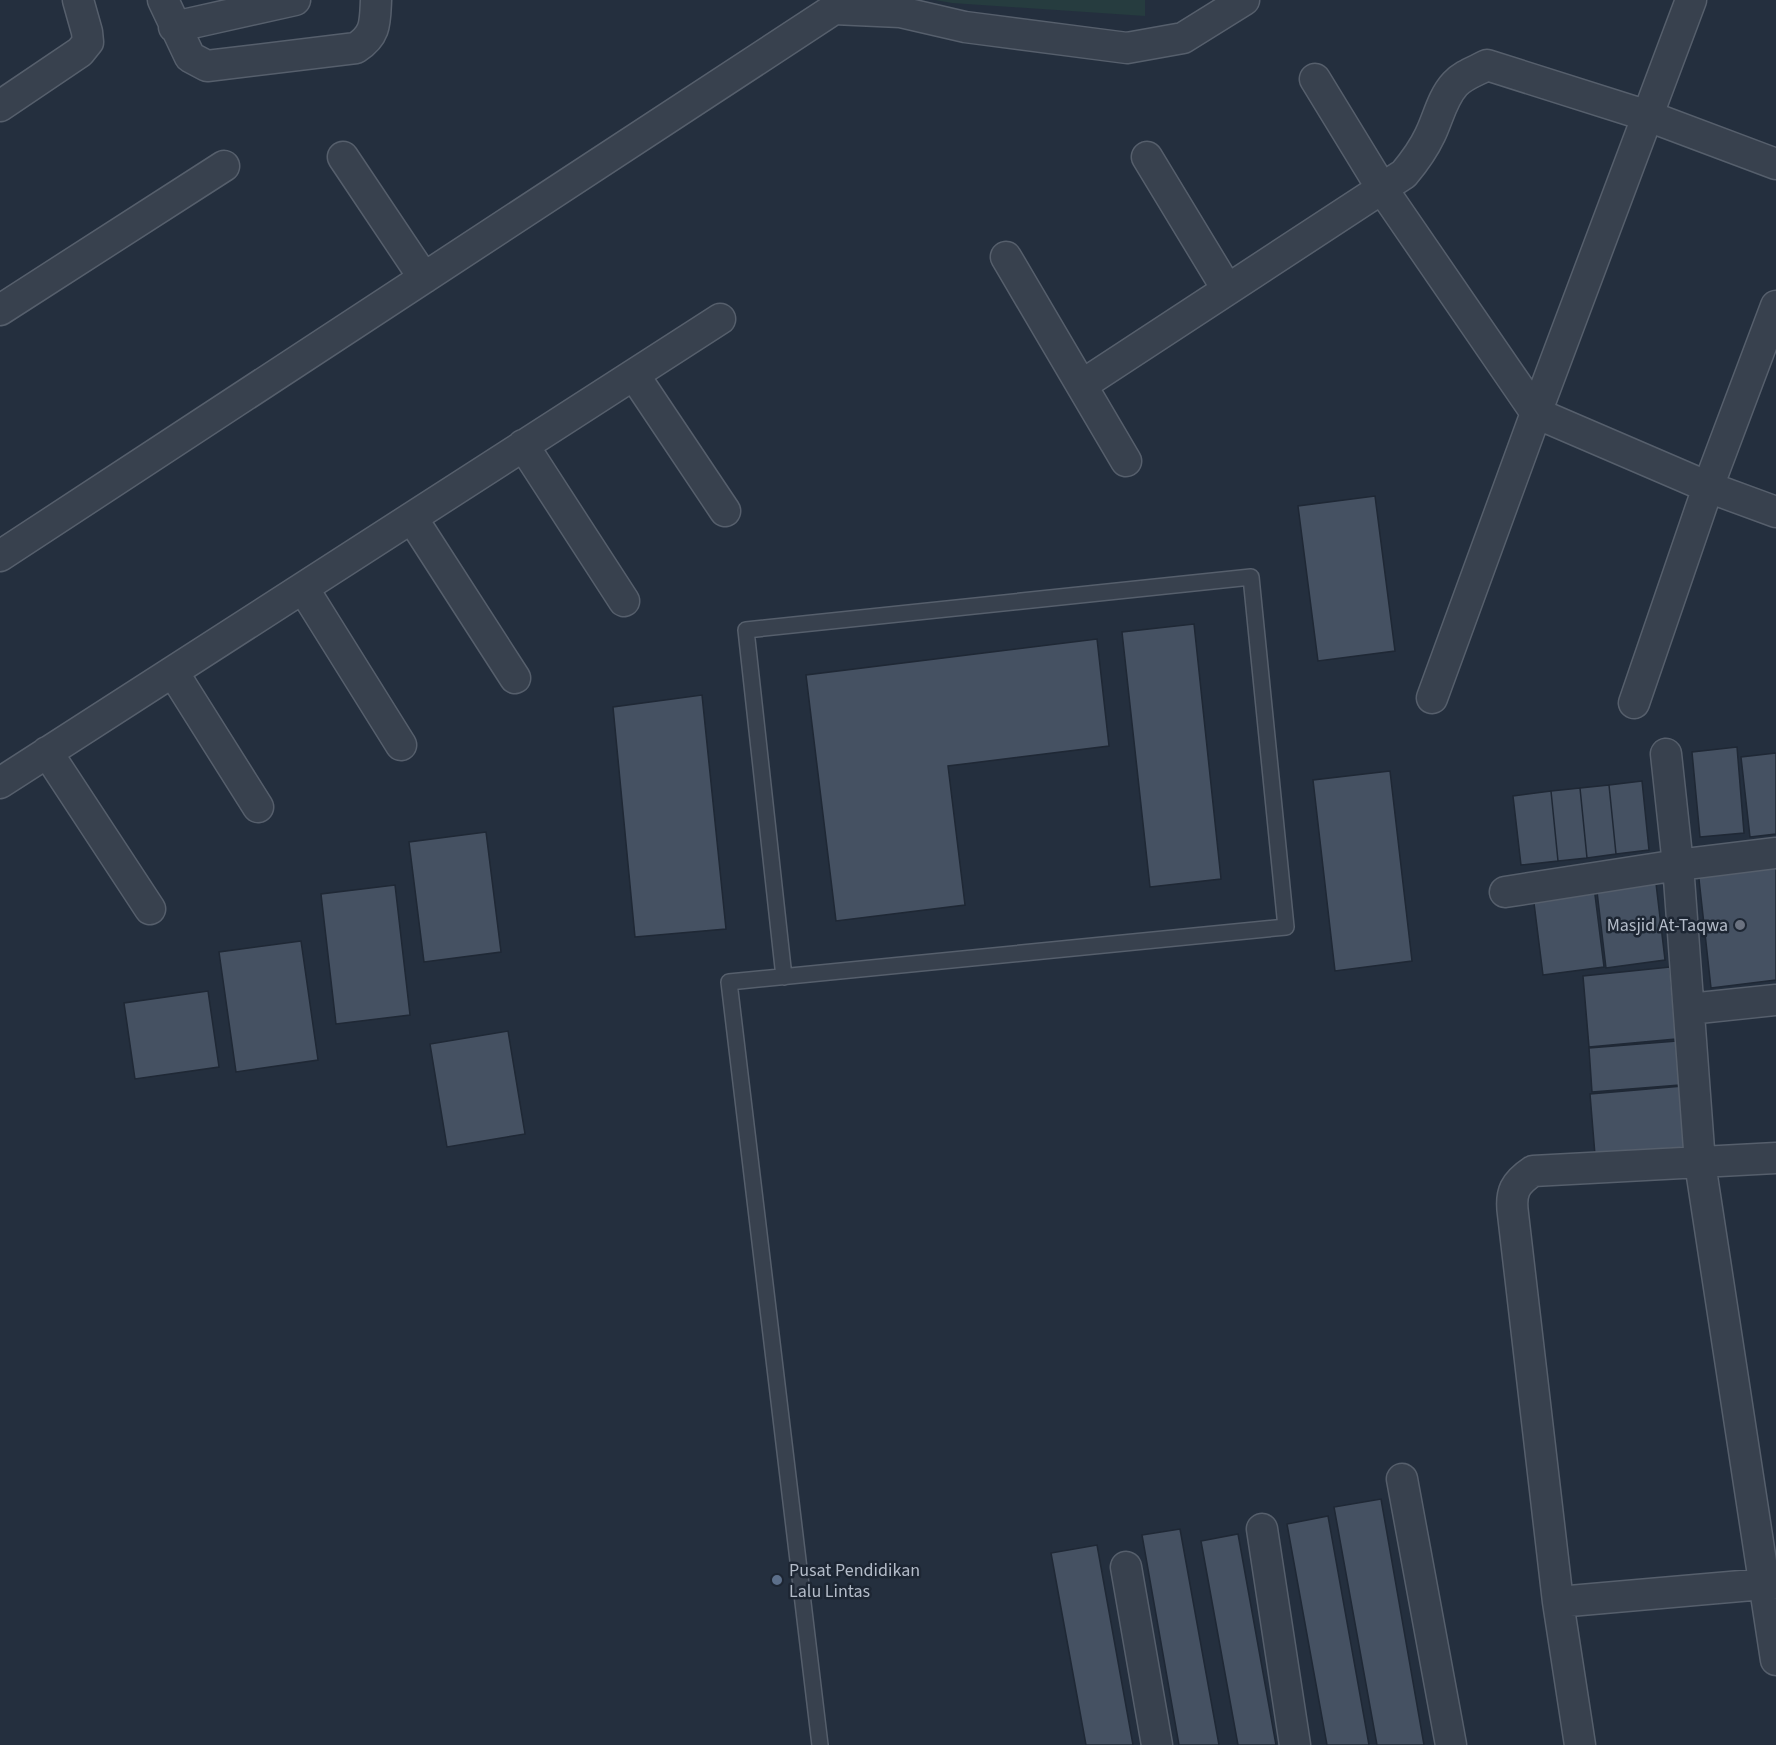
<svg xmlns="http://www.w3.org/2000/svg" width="1776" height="1745" viewBox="0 0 1776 1745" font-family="'Source Sans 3',sans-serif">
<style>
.green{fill:#263c3f}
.building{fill:#455162;stroke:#1f2835;stroke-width:1.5}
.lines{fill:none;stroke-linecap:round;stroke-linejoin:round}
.service-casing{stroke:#565f6c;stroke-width:18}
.minor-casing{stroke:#565f6c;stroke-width:33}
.service{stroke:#38414e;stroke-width:15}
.minor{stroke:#38414e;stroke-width:30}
.worship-dot{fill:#6b7280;stroke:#1d2633;stroke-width:2}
.service-dot{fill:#5c6f8a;stroke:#1d2633;stroke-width:2}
.labels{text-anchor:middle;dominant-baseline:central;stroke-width:5;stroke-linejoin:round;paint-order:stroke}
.poi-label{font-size:18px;fill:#b4bcc9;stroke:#1d2633;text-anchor:end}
</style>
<rect width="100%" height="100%" fill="#242f3e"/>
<path class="green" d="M 935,0 L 1145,0 L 1145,16 L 952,3 Z"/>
<path class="building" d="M 1375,496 L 1395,651 L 1318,661 L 1298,506 Z
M 1194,624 L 1221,879 L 1150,887 L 1122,632 Z
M 1097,639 L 1109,746 L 948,766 L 965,905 L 836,921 L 806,675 Z
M 702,695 L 726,929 L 635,937 L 613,707 Z
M 1737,747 L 1744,833 L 1700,837 L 1692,752 Z
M 1776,753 L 1776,834 L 1750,837 L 1741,757 Z
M 1390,771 L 1412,961 L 1335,971 L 1313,780 Z
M 1642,781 L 1649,850 L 1616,854 L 1609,785 Z
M 1609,785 L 1616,854 L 1587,858 L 1580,788 Z
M 1580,788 L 1587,858 L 1558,861 L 1551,791 Z
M 1551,791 L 1558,861 L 1521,865 L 1513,796 Z
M 486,832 L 501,952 L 424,962 L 409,842 Z
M 1776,861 L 1776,980 L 1711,988 L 1698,870 Z
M 1655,875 L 1665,960 L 1606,968 L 1596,883 Z
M 395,885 L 410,1015 L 336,1024 L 321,894 Z
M 1594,887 L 1604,967 L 1543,975 L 1533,895 Z
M 301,941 L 318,1060 L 236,1072 L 219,952 Z
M 1670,967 L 1676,1039 L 1589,1047 L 1583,976 Z
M 208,991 L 219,1067 L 135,1079 L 124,1003 Z
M 508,1031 L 525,1134 L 447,1147 L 430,1044 Z
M 1677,1041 L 1680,1085 L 1592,1092 L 1589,1048 Z
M 1683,1086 L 1688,1147 L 1595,1155 L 1590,1094 Z
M 1381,1499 L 1424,1745 L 1377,1745 L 1334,1507 Z
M 1328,1516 L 1369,1745 L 1327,1745 L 1287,1524 Z
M 1180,1529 L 1219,1745 L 1179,1745 L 1142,1535 Z
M 1238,1534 L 1276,1745 L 1238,1745 L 1201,1541 Z
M 1097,1545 L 1133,1745 L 1086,1745 L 1051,1553 Z"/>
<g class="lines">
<g class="service-casing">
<path id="service" d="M 784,977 L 746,630 L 1251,577 L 1286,927 L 729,982 L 820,1745"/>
</g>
<g class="minor-casing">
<path id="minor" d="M 163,0 L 190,57 L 207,66 L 356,48 C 376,35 375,23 376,0
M 174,27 L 295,0
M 1315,79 L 1381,187 L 1536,413 L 1708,487 L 1776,512
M 0,106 L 80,52 L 88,42 L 87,32 L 78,0
M 343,157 L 424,278
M 1147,157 L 1227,289
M 1006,257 L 1126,461
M 0,310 L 224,166
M 634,375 L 725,511
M 1082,385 L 1404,174 C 1414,162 1423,150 1430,135 C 1438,119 1442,98 1455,84 C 1463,75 1476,71 1487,65 L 1648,116 L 1776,164
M 523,445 L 624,601
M 412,518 L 515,678
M 0,556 L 834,9 L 900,12 L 965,27 L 1127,48 L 1183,38 L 1244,0
M 303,588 L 401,745
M 173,672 L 258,807
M 1432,698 L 1536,413 L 1691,0
M 1634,703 L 1708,487 L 1776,306
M 47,752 L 150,909
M 1666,754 L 1678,865 L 1700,1163 L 1776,1660
M 0,783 L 720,319
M 1505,892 L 1678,865 L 1776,853
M 1689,1009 L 1776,1000
M 1402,1479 L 1451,1745
M 1262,1529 L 1295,1745
M 1126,1567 L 1157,1745
M 1558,1602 L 1776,1583
M 1580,1745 L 1558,1602 L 1513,1214 C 1510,1192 1515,1183 1533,1171 L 1776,1158"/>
</g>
<use href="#service" class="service"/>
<use href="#minor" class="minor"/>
</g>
<circle class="worship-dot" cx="1740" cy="925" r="6"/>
<circle class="service-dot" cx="777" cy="1580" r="6"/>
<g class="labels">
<g class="poi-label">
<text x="1728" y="925">Masjid At-Taqwa</text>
<text x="789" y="1570" text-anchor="start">Pusat Pendidikan<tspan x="789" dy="21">Lalu Lintas</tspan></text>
</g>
</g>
</svg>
